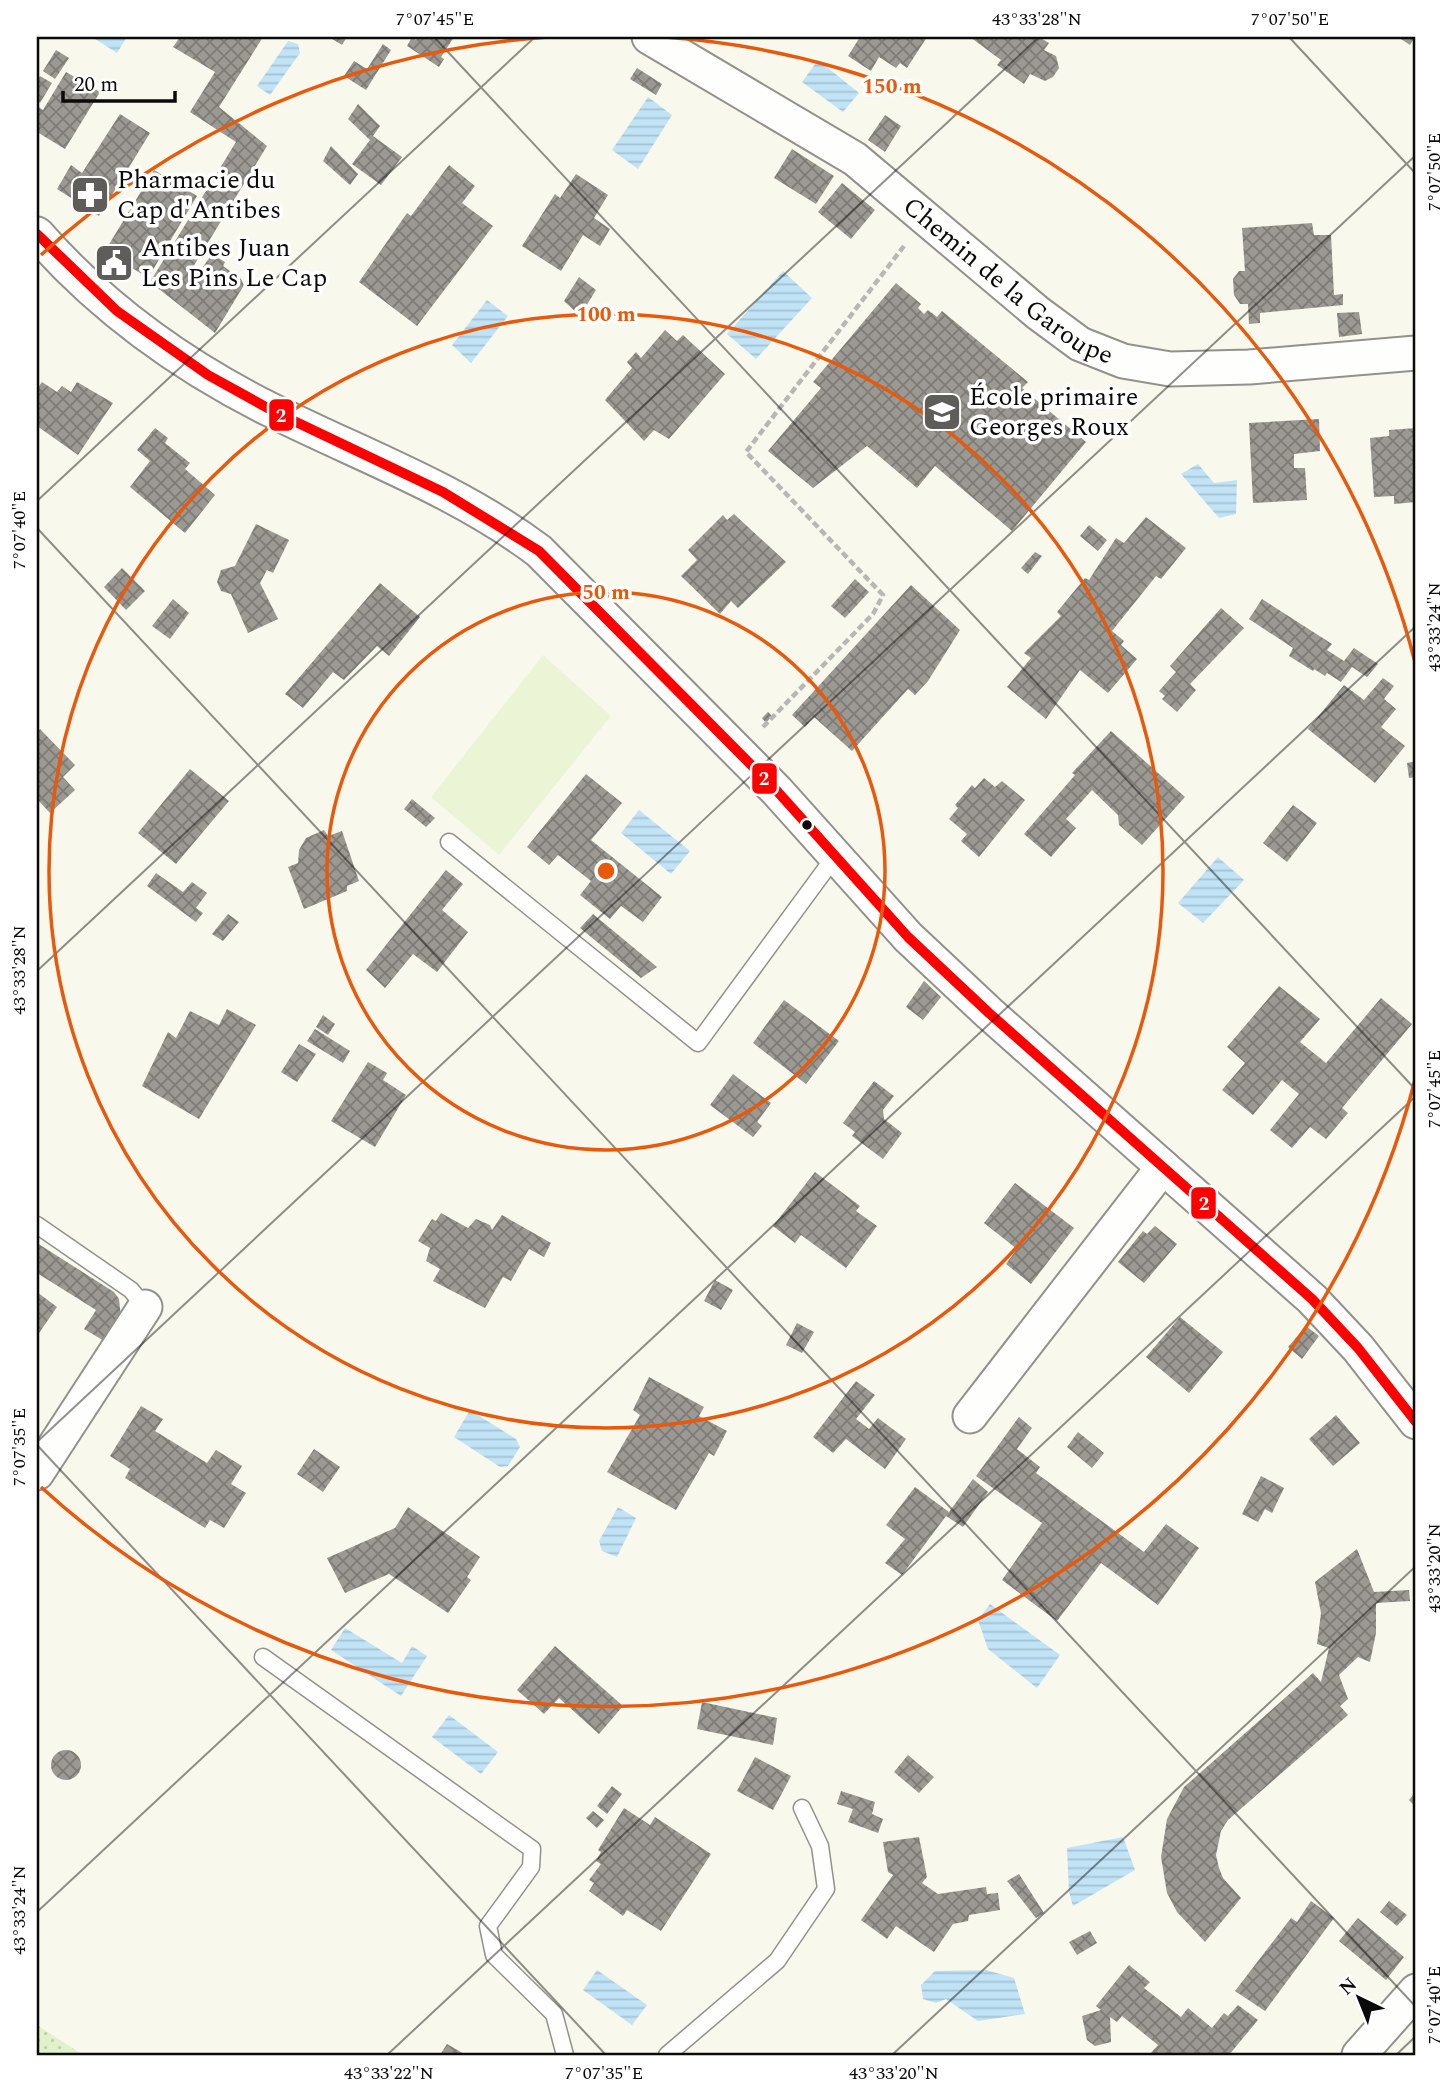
<svg xmlns="http://www.w3.org/2000/svg" width="1453" height="2092" viewBox="0 0 1453 2092" font-family="Spectral,serif">
<style>
.grass{fill:url(#grass-dots)}
.pitch{fill:#ebf5d5}
.water{fill:url(#water-rules)}
.building{fill:url(#building-cross-hatch)}
.lines{fill:none;stroke-linecap:round;stroke-linejoin:round}
.service-casing{stroke:#92918c;stroke-width:19}
.minor-casing{stroke:#92918c;stroke-width:37}
.path{stroke:#b7b7b5;stroke-width:4.5;stroke-dasharray:7 3.5;stroke-linecap:butt}
.service{stroke:#fefefc;stroke-width:16}
.minor{stroke:#fefefc;stroke-width:33}
.bus-1-casing{stroke:#fff;stroke-width:16}
.bus-1{stroke:#f00;stroke-width:10}
.ticks{fill:none;stroke:#0a0a0a;stroke-width:2;stroke-opacity:0.45}
.ring{fill:none;stroke:#e8590c;stroke-width:3.5}
.bus-dot{fill:#0a0a0a;stroke:#fff;stroke-width:2.5}
.labels{text-anchor:middle;dominant-baseline:central;stroke-width:7;stroke-linejoin:round;paint-order:stroke}
.poi-label{font-size:26px;fill:#0a0a0a;stroke:#fff;text-anchor:start}
.street-label{font-size:26px;fill:#0a0a0a;stroke:#fff}
.centre{fill:#e8590c;stroke:#fff;stroke-width:3.5}
.ring-label{font-size:21px;text-anchor:middle;font-weight:bold;fill:#e8590c;stroke:#fff;stroke-width:7;stroke-linejoin:round;paint-order:stroke}
.line-badge{stroke:#fff;stroke-width:2.5}
.badge-label{font-size:19px;text-anchor:middle;font-weight:bold;fill:#fff}
.neatline{fill:none;stroke:#0a0a0a;stroke-width:2.5}
.ticks-label{font-size:18px;text-anchor:middle;fill:#0a0a0a}
</style>
<defs>
<pattern id="grass-dots" width="8" height="8" patternUnits="userSpaceOnUse" patternTransform="scale(1.75)"><rect width="8" height="8" fill="#e1f1cb"/><path d="M2 2h.1M6 6h.1" fill="none" stroke="#c0cdad" stroke-width="1.8" stroke-linecap="round"/></pattern>
<pattern id="water-rules" width="6" height="5" patternUnits="userSpaceOnUse" patternTransform="scale(1.75)"><rect width="6" height="5" fill="#c0e3f6"/><path d="M0 2.5h6" fill="none" stroke="#a4c1d2"/></pattern>
<pattern id="building-cross-hatch" width="8" height="8" patternUnits="userSpaceOnUse" patternTransform="scale(1.75)"><rect width="8" height="8" fill="#9c9993"/><path d="M0 0l8 8M0 8l8-8" fill="none" stroke="#7d7b76"/></pattern>
</defs>
<rect width="100%" height="100%" fill="#f9f8ed"/>
<path class="grass" d="M 37,2025 L 83,2055 L 37,2055 Z"/>
<path class="pitch" d="M 543,655 L 611,716 L 499,855 L 431,797 Z"/>
<path class="water" d="M 92,37 L 127,37 L 117,53 Z
M 288,41 L 298,44 L 300,53 L 270,95 L 257,86 Z
M 818,60 L 859,93 L 843,112 L 802,82 Z
M 648,97 L 672,115 L 638,169 L 612,150 Z
M 783,271 L 812,298 L 756,359 L 727,334 Z
M 487,300 L 508,316 L 471,363 L 452,345 Z
M 1198,464 L 1214,483 L 1237,480 L 1236,514 L 1219,518 L 1181,474 Z
M 639,810 L 690,851 L 671,874 L 621,833 Z
M 1218,857 L 1244,880 L 1203,923 L 1178,903 Z
M 470,1410 L 516,1439 L 520,1447 L 508,1466 L 500,1467 L 454,1437 Z
M 618,1507 L 636,1518 L 617,1557 L 602,1551 L 599,1541 Z
M 990,1604 L 1060,1655 L 1037,1688 L 988,1649 L 978,1620 Z
M 345,1628 L 402,1663 L 412,1646 L 427,1656 L 401,1696 L 331,1650 Z
M 449,1715 L 498,1752 L 481,1774 L 432,1737 Z
M 1123,1837 L 1135,1870 L 1073,1906 L 1069,1892 L 1067,1848 Z
M 597,1970 L 647,2005 L 632,2025 L 583,1990 Z
M 986,1970 L 1014,1978 L 1025,2014 L 978,2021 L 946,1999 L 936,2003 L 923,1999 L 921,1985 L 935,1971 Z"/>
<path class="building" d="M 180,37 L 263,37 L 219,107 L 267,146 L 193,267 L 200,271 L 212,254 L 225,262 L 223,266 L 241,279 L 244,285 L 215,333 L 150,282 L 236,142 L 190,112 L 215,72 L 173,47 Z
M 329,37 L 347,37 L 342,45 Z
M 412,37 L 416,40 L 418,37 L 454,37 L 441,57 L 444,59 L 439,67 L 407,46 Z
M 860,37 L 927,37 L 907,68 L 900,63 L 896,68 L 879,57 L 871,71 L 848,56 Z
M 970,37 L 1039,37 L 1049,43 L 1044,50 L 1056,56 L 1059,68 L 1053,77 L 1045,81 L 1030,74 L 1024,84 L 997,65 L 1001,60 Z
M 1398,37 L 1415,37 L 1410,45 Z
M 383,44 L 391,50 L 366,90 L 344,76 L 354,61 L 367,69 Z
M 56,50 L 69,58 L 55,79 L 43,71 Z
M 637,68 L 662,84 L 656,95 L 630,79 Z
M 66,72 L 100,92 L 65,149 L 37,132 L 37,106 L 43,110 Z
M 40,76 L 52,83 L 40,103 L 37,100 L 37,81 Z
M 358,104 L 380,126 L 373,136 L 402,157 L 381,185 L 352,164 L 370,140 L 348,119 Z
M 120,114 L 150,133 L 99,216 L 57,189 L 71,165 L 82,173 Z
M 885,115 L 901,126 L 885,152 L 868,140 Z
M 331,146 L 358,174 L 350,185 L 323,161 Z
M 792,149 L 834,176 L 816,204 L 774,178 Z
M 449,165 L 475,186 L 462,203 L 493,226 L 417,326 L 359,282 L 407,213 L 411,216 Z
M 154,170 L 197,196 L 148,278 L 105,251 Z
M 576,174 L 608,195 L 594,218 L 610,229 L 600,246 L 583,235 L 561,271 L 522,246 L 555,194 L 560,198 Z
M 842,183 L 875,210 L 851,239 L 818,212 Z
M 1312,223 L 1314,235 L 1331,235 L 1334,295 L 1343,294 L 1343,305 L 1260,313 L 1260,323 L 1249,324 L 1248,304 L 1240,304 L 1234,295 L 1233,279 L 1239,271 L 1245,271 L 1242,228 Z
M 579,277 L 596,290 L 580,316 L 564,301 Z
M 896,283 L 921,304 L 918,308 L 924,314 L 928,310 L 937,317 L 942,311 L 1028,382 L 1022,388 L 1086,442 L 1012,531 L 935,466 L 917,488 L 867,446 L 813,488 L 768,451 L 821,388 L 813,382 Z
M 1359,312 L 1362,334 L 1339,337 L 1337,313 Z
M 665,330 L 677,341 L 683,335 L 725,374 L 669,439 L 654,430 L 644,441 L 605,400 L 632,368 L 627,362 L 636,352 L 641,358 Z
M 42,382 L 57,392 L 62,386 L 71,392 L 77,382 L 113,403 L 78,455 L 37,426 L 37,389 Z
M 1319,419 L 1320,451 L 1294,454 L 1294,468 L 1305,468 L 1307,500 L 1253,503 L 1249,423 Z
M 155,428 L 168,438 L 165,443 L 190,463 L 185,469 L 215,495 L 185,533 L 130,487 L 150,461 L 137,450 Z
M 1416,428 L 1416,502 L 1394,504 L 1394,496 L 1374,497 L 1370,438 L 1389,436 L 1389,430 Z
M 734,514 L 786,562 L 738,608 L 731,601 L 720,614 L 681,576 L 697,560 L 688,550 L 723,515 L 727,520 Z
M 1146,517 L 1186,548 L 1161,579 L 1156,576 L 1112,631 L 1124,641 L 1121,645 L 1137,659 L 1108,693 L 1080,670 L 1046,719 L 1007,687 L 1031,658 L 1024,653 L 1061,616 L 1057,612 L 1085,578 L 1089,580 L 1116,538 L 1124,543 Z
M 256,524 L 289,540 L 273,573 L 267,570 L 260,583 L 278,619 L 248,633 L 231,594 L 221,591 L 217,582 L 221,570 L 235,566 Z
M 1089,525 L 1107,540 L 1098,551 L 1080,536 Z
M 1035,552 L 1042,556 L 1028,574 L 1021,568 Z
M 122,568 L 145,591 L 126,610 L 104,587 Z
M 855,579 L 869,592 L 845,618 L 831,606 Z
M 380,583 L 420,617 L 389,656 L 377,646 L 344,680 L 333,672 L 303,708 L 285,694 Z
M 911,585 L 960,630 L 928,681 L 915,695 L 908,689 L 852,751 L 814,717 L 805,727 L 792,715 Z
M 173,599 L 189,613 L 170,639 L 152,626 Z
M 1262,599 L 1332,644 L 1327,650 L 1344,661 L 1354,648 L 1378,664 L 1367,677 L 1352,667 L 1341,682 L 1327,673 L 1325,676 L 1314,669 L 1313,671 L 1289,656 L 1293,648 L 1249,619 Z
M 1221,608 L 1244,628 L 1190,684 L 1196,690 L 1177,712 L 1162,699 L 1165,696 L 1159,691 L 1176,672 L 1170,666 Z
M 1383,678 L 1394,686 L 1384,699 L 1396,709 L 1381,727 L 1405,746 L 1375,783 L 1308,729 L 1344,685 L 1364,700 Z
M 768,712 L 772,716 L 766,723 L 762,718 Z
M 40,729 L 75,765 L 63,777 L 75,790 L 50,813 L 37,799 L 37,733 Z
M 1111,731 L 1185,797 L 1142,845 L 1119,825 L 1118,815 L 1092,790 L 1066,819 L 1076,828 L 1051,857 L 1024,834 L 1075,775 L 1072,773 Z
M 1416,761 L 1416,777 L 1409,778 L 1407,763 Z
M 190,769 L 229,801 L 176,864 L 138,833 Z
M 586,774 L 622,803 L 591,840 L 662,897 L 643,922 L 621,906 L 610,919 L 580,895 L 591,881 L 558,855 L 549,865 L 527,847 Z
M 984,778 L 995,787 L 1002,781 L 1025,800 L 979,857 L 961,841 L 967,834 L 949,819 L 958,808 L 955,805 L 972,785 L 975,788 Z
M 412,799 L 435,818 L 426,827 L 404,809 Z
M 1293,805 L 1317,823 L 1287,862 L 1263,843 Z
M 324,830 L 328,836 L 342,831 L 359,881 L 347,886 L 347,891 L 304,909 L 288,867 L 298,863 L 299,850 L 306,838 Z
M 446,870 L 463,884 L 442,910 L 468,932 L 437,972 L 413,954 L 385,988 L 366,970 Z
M 156,873 L 183,892 L 192,882 L 207,893 L 196,908 L 203,913 L 196,922 L 147,886 Z
M 228,914 L 239,922 L 223,941 L 212,934 Z
M 593,914 L 657,967 L 641,978 L 580,928 Z
M 924,981 L 941,997 L 923,1020 L 906,1007 Z
M 1279,986 L 1320,1019 L 1300,1042 L 1326,1063 L 1381,998 L 1412,1024 L 1342,1108 L 1348,1113 L 1326,1139 L 1310,1127 L 1292,1148 L 1270,1130 L 1299,1094 L 1282,1080 L 1253,1115 L 1222,1090 L 1245,1063 L 1227,1047 Z
M 784,1000 L 839,1041 L 806,1084 L 753,1043 Z
M 227,1009 L 256,1025 L 199,1119 L 142,1086 L 168,1032 L 176,1038 L 190,1011 L 219,1025 Z
M 323,1015 L 335,1024 L 328,1035 L 316,1027 Z
M 315,1029 L 350,1051 L 343,1063 L 307,1041 Z
M 299,1044 L 316,1054 L 297,1082 L 281,1072 Z
M 368,1062 L 387,1073 L 383,1080 L 406,1095 L 375,1147 L 331,1121 Z
M 733,1074 L 771,1103 L 757,1122 L 762,1126 L 753,1137 L 710,1105 Z
M 874,1081 L 894,1096 L 883,1110 L 884,1119 L 902,1133 L 883,1159 L 852,1136 L 855,1132 L 843,1123 Z
M 815,1172 L 860,1206 L 856,1211 L 877,1226 L 846,1268 L 801,1235 L 795,1243 L 773,1226 Z
M 1015,1183 L 1074,1228 L 1031,1284 L 1006,1264 L 1017,1249 L 984,1223 Z
M 441,1213 L 468,1228 L 476,1219 L 490,1225 L 492,1230 L 502,1215 L 551,1243 L 544,1257 L 529,1249 L 511,1281 L 503,1277 L 485,1308 L 433,1281 L 440,1269 L 426,1261 L 430,1248 L 418,1241 L 432,1219 L 436,1221 Z
M 1155,1226 L 1177,1244 L 1144,1283 L 1118,1262 L 1143,1231 L 1147,1234 Z
M 37,1243 L 114,1292 L 119,1299 L 121,1318 L 106,1342 L 84,1329 L 96,1310 L 37,1273 Z
M 715,1280 L 733,1290 L 721,1310 L 704,1301 Z
M 37,1292 L 57,1307 L 37,1336 Z
M 1180,1317 L 1223,1352 L 1189,1393 L 1146,1357 Z
M 797,1323 L 814,1332 L 802,1353 L 786,1345 Z
M 1306,1326 L 1319,1336 L 1302,1359 L 1288,1347 Z
M 649,1377 L 704,1407 L 699,1416 L 727,1431 L 714,1456 L 709,1453 L 676,1510 L 607,1472 L 640,1415 L 633,1410 Z
M 856,1381 L 875,1395 L 856,1419 L 869,1429 L 878,1418 L 906,1439 L 885,1469 L 846,1439 L 833,1453 L 813,1437 Z
M 141,1406 L 163,1419 L 155,1431 L 207,1463 L 216,1450 L 242,1466 L 231,1484 L 246,1493 L 224,1528 L 210,1520 L 205,1528 L 125,1478 L 130,1469 L 110,1456 Z
M 1336,1415 L 1360,1443 L 1333,1466 L 1309,1439 Z
M 1019,1417 L 1032,1428 L 1017,1449 L 1040,1467 L 1036,1473 L 1144,1552 L 1166,1524 L 1199,1548 L 1158,1605 L 1101,1563 L 1057,1621 L 1002,1580 L 1042,1523 L 976,1476 Z
M 1078,1432 L 1104,1453 L 1092,1468 L 1067,1447 Z
M 314,1449 L 340,1467 L 323,1492 L 297,1474 Z
M 1261,1476 L 1284,1488 L 1272,1513 L 1265,1509 L 1258,1522 L 1242,1514 Z
M 973,1479 L 988,1492 L 963,1527 L 946,1516 L 902,1575 L 885,1563 L 905,1539 L 886,1525 L 915,1487 L 949,1512 Z
M 408,1507 L 480,1557 L 467,1577 L 471,1580 L 448,1613 L 389,1574 L 345,1593 L 327,1558 L 395,1528 Z
M 1357,1549 L 1374,1592 L 1409,1590 L 1410,1601 L 1376,1603 L 1376,1633 L 1370,1662 L 1358,1657 L 1339,1675 L 1348,1699 L 1340,1706 L 1348,1715 L 1228,1820 L 1221,1831 L 1216,1855 L 1219,1868 L 1223,1878 L 1241,1898 L 1205,1942 L 1177,1912 L 1167,1893 L 1161,1857 L 1167,1819 L 1184,1787 L 1268,1713 L 1313,1673 L 1321,1682 L 1329,1648 L 1317,1644 L 1321,1613 L 1315,1582 Z
M 555,1646 L 623,1706 L 599,1734 L 559,1698 L 544,1714 L 517,1690 Z
M 702,1702 L 777,1718 L 773,1745 L 697,1729 Z
M51 1765a15 15 0 1 1 30 0a15 15 0 1 1-30 0Z
M 908,1755 L 934,1777 L 919,1793 L 894,1772 Z
M 755,1757 L 791,1776 L 773,1810 L 737,1791 Z
M 612,1786 L 622,1794 L 607,1814 L 597,1806 Z
M 841,1791 L 875,1802 L 872,1814 L 883,1819 L 878,1833 L 848,1822 L 853,1809 L 837,1804 Z
M 1416,1791 L 1416,1807 L 1409,1800 Z
M 624,1808 L 650,1825 L 655,1817 L 711,1854 L 661,1931 L 627,1910 L 623,1916 L 589,1891 L 594,1883 L 589,1880 L 601,1864 L 596,1861 L 601,1852 L 598,1850 Z
M 593,1811 L 604,1820 L 597,1828 L 586,1818 Z
M 919,1837 L 927,1877 L 922,1883 L 938,1894 L 986,1887 L 987,1894 L 998,1893 L 1000,1910 L 969,1915 L 968,1921 L 953,1924 L 934,1952 L 896,1926 L 887,1939 L 861,1920 L 893,1875 L 888,1872 L 883,1842 Z
M 1019,1874 L 1044,1913 L 1036,1918 L 1007,1881 Z
M 1311,1901 L 1334,1918 L 1265,2011 L 1235,1991 L 1291,1918 L 1297,1922 Z
M 1389,1901 L 1407,1915 L 1397,1926 L 1380,1912 Z
M 1358,1918 L 1404,1957 L 1386,1980 L 1339,1941 Z
M 1090,1931 L 1097,1943 L 1077,1955 L 1069,1942 Z
M 1129,1965 L 1150,1982 L 1144,1988 L 1181,2017 L 1188,2008 L 1212,2028 L 1224,2013 L 1228,2016 L 1238,2005 L 1258,2020 L 1229,2055 L 1149,2055 L 1158,2045 L 1122,2016 L 1117,2022 L 1110,2017 L 1111,2042 L 1095,2046 L 1087,2040 L 1082,2016 L 1101,2010 L 1096,2006 Z
M 447,2044 L 466,2055 L 440,2055 Z"/>
<g class="lines">
<g class="service-casing">
<path id="service" d="M 449,842 L 698,1043 L 836,855
M 37,1225 L 131,1290 L 145,1307
M 263,1657 L 532,1849 L 531,1867 L 488,1926 L 494,1955 L 554,2014 L 565,2055
M 667,2055 L 777,1961 L 826,1889 L 820,1846 L 802,1808"/>
</g>
<g class="minor-casing">
<g id="minor">
<path id="s1" d="M 649,37 L 855,159 L 1038,313 L 1080,344 L 1123,361 L 1170,369 L 1249,367 L 1416,353"/>
<path d="M 37,234 C 102,308 184,367 273,411 C 363,456 458,490 539,551 L 777,791 L 908,937 L 989,1013 L 1312,1299 L 1358,1348 L 1416,1422"/>
<path d="M 970,1416 L 1163,1167"/>
<path d="M 37,1473 L 145,1307"/>
<path d="M 1359,2055 L 1416,1991"/>
</g>
</g>
<path class="path" d="M 763,727 L 873,614 L 883,595 L 746,452 L 904,246"/>
<use href="#service" class="service"/>
<use href="#minor" class="minor"/>
<g class="bus-1-casing">
<path id="bus-1" d="M 37,234 L 117,311 L 208,375 L 273,411 L 443,492 L 539,551 L 777,791 L 908,937 L 989,1013 L 1312,1299 L 1358,1348 L 1416,1422"/>
</g>
<use href="#bus-1" class="bus-1"/>
</g>
<path class="ticks" d="M 434,37 L 1416,1090M 1289,37 L 1416,174M 37,501 L 535,37M 37,528 L 1416,2007M 37,971 L 1039,37M 37,1442 L 1416,155M 37,1445 L 606,2055M 37,1912 L 1416,626M 387,2055 L 1416,1096M 892,2055 L 1416,1566M 1396,2055 L 1416,2036"/>
<g class="ring">
<circle cx="606" cy="871" r="279"/>
<circle cx="606" cy="871" r="557"/>
<path d="M1415 1080A836 836 0 0 1 41 1487M41 255A836 836 0 0 1 548 37M664 37A836 836 0 0 1 1415 662"/>
</g>
<defs>
<g id="pharmacy-square" transform="scale(2.0125)"><rect x="-9" y="-9" width="18" height="18" rx="4" fill="#5e5d59" stroke="#fff"/><path d="M-2-6h4v4h4v4h-4v4h-4v-4h-4v-4h4Z" fill="#fff"/></g>
<g id="civic-square" transform="scale(2.0125)"><rect x="-9" y="-9" width="18" height="18" rx="4" fill="#5e5d59" stroke="#fff"/><path d="M-.6-6.5H3V-4.5H.6V-3L4-1V1h2V6H-6V1h2V-1L-.6-3ZM-1.2 2.5V6h2.4V2.5Z" fill="#fff"/></g>
<g id="school-square" transform="scale(2.0125)"><rect x="-9" y="-9" width="18" height="18" rx="4" fill="#5e5d59" stroke="#fff"/><path d="M0-5L7-2L0 1L-7-2ZM-4 1L0 2.5L4 1V4Q0 6-4 4Z" fill="#fff"/></g>
</defs>
<g fill-rule="evenodd">
<use href="#pharmacy-square" x="90" y="195"/>
<use href="#civic-square" x="114" y="263"/>
<use href="#school-square" x="942" y="412"/>
</g>
<circle class="bus-dot" cx="807" cy="825" r="6"/>
<g class="labels">
<g class="poi-label">
<text x="117" y="180">Pharmacie du<tspan x="117" dy="30">Cap d'Antibes</tspan></text>
<text x="141" y="248">Antibes Juan<tspan x="141" dy="30">Les Pins Le Cap</tspan></text>
<text x="969" y="397">École primaire<tspan x="969" dy="30">Georges Roux</tspan></text>
</g>
<g class="street-label">
<text stroke="none"><textPath href="#s1" startOffset="436">Chemin de la Garoupe</textPath></text>
</g>
</g>
<circle cx="606" cy="871" r="10" class="centre"/>
<g class="ring-label">
<text x="892" y="93">150 m</text>
<text x="606" y="321">100 m</text>
<text x="606" y="599">50 m</text>
</g>
<g class="line-badge">
<rect x="268" y="398" width="27" height="34" rx="7" fill="#f00"/>
<rect x="751" y="762" width="27" height="33" rx="7" fill="#f00"/>
<rect x="1190" y="1186" width="27" height="34" rx="7" fill="#f00"/>
</g>
<g class="badge-label">
<text x="281" y="422">2</text>
<text x="764" y="785">2</text>
<text x="1204" y="1210">2</text>
</g>
<rect width="1453" height="2092" fill="none" stroke="#ffffff" stroke-width="77"/>
<g transform="translate(1359 1998) rotate(317)" stroke="#ffffff" stroke-width="5" paint-order="stroke">
<path d="M0-5L12 26L0 18L-12 26Z" fill="#0a0a0a"/>
<text y="-10" font-size="19" font-weight="bold" text-anchor="middle" fill="#0a0a0a">N</text>
</g>
<path d="M63 91v10h112v-10" fill="none" stroke="#0a0a0a" stroke-width="3.5"/>
<text x="74" y="91" font-size="21" fill="#0a0a0a" stroke="#ffffff" stroke-width="5" paint-order="stroke">20 m</text>
<rect x="38" y="38" width="1376" height="2016" class="neatline"/>
<g class="ticks-label">
<text x="435" y="25">7°07'45"E</text>
<text x="1037" y="25">43°33'28"N</text>
<text x="1290" y="25">7°07'50"E</text>
<text transform="translate(1434 172) rotate(-90)" y="6">7°07'50"E</text>
<text transform="translate(19 530) rotate(-90)" y="6">7°07'40"E</text>
<text transform="translate(1434 627) rotate(-90)" y="6">43°33'24"N</text>
<text transform="translate(19 970) rotate(-90)" y="6">43°33'28"N</text>
<text transform="translate(1434 1089) rotate(-90)" y="6">7°07'45"E</text>
<text transform="translate(19 1447) rotate(-90)" y="6">7°07'35"E</text>
<text transform="translate(1434 1568) rotate(-90)" y="6">43°33'20"N</text>
<text transform="translate(19 1910) rotate(-90)" y="6">43°33'24"N</text>
<text transform="translate(1434 2005) rotate(-90)" y="6">7°07'40"E</text>
<text x="389" y="2079">43°33'22"N</text>
<text x="604" y="2079">7°07'35"E</text>
<text x="894" y="2079">43°33'20"N</text>
</g>
</svg>
